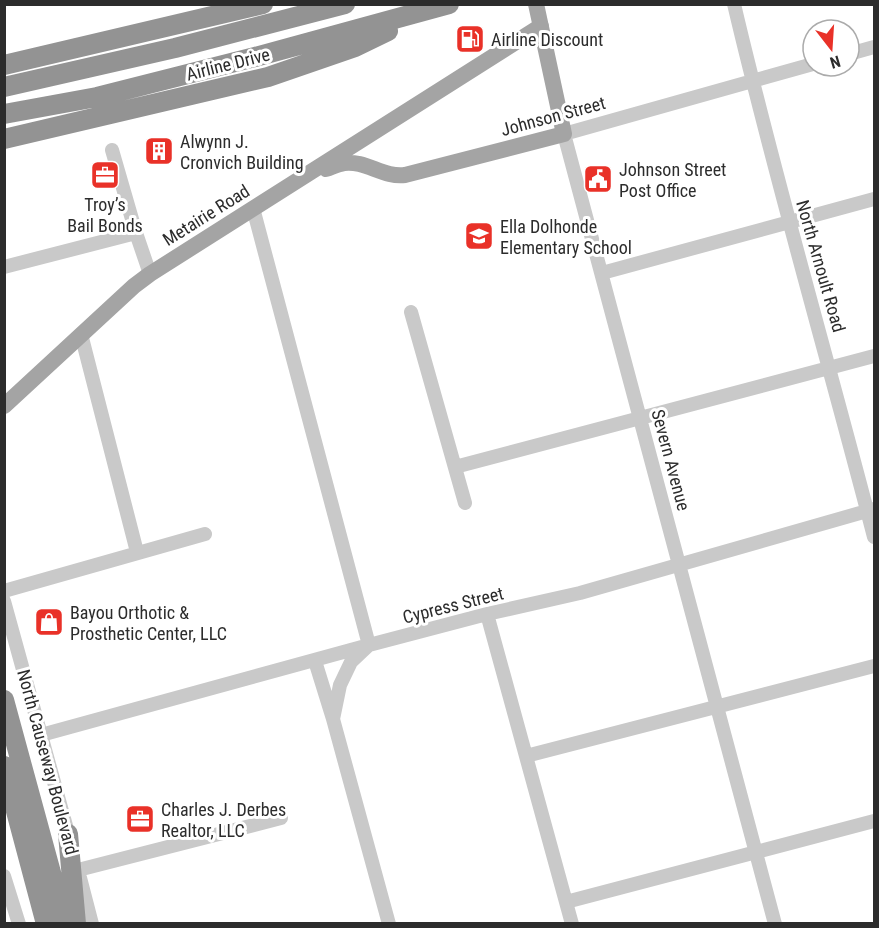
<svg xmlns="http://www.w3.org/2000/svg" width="879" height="928" viewBox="0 0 879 928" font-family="'Roboto Condensed',sans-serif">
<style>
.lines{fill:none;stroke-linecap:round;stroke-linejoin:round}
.minor{stroke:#c9c9c9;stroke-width:14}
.major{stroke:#a4a4a4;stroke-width:16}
.highway{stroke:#939393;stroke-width:20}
.labels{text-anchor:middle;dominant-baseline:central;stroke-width:6;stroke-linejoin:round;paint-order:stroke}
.poi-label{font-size:18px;fill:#2c2c2c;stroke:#fff;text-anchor:start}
.street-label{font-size:18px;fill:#2c2c2c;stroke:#fff}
</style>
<rect width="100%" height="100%" fill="#fff"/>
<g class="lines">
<path class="minor" d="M 734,4 C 776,183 828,359 874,537
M 849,54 L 874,47
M 112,150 L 136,233 L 150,274
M 253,208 L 369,645 L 351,662 L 340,685 L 333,719
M 4,267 L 136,233
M 602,273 L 874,199
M 411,312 L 465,503
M 81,334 L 137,552
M 455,467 L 874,356
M 4,591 L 205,534
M 4,601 L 70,840
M 487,614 L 572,924
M 315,661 L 333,719 L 389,924
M 41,735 L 369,645 L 487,614 L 580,593 L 874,509
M 526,756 L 874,666
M 78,870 L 92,924
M 78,870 L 281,818
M 4,876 L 19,924
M 566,902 L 874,821
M 775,924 L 564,134 L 813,64"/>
<path class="major" d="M 326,169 C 332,167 338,164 344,163 C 365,160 384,178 405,175 L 564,134 L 536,4
M 4,406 L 134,286 L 150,274 L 541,26"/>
<path class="highway" d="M 4,65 L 263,4
M 4,87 L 175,48 L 345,4
M 4,114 L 97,97 L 255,57 L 449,4
M 4,139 L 268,77 L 355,47 L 388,31
M 4,700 L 65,924
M 4,766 L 46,924
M 68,834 L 76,924"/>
</g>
<defs>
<g id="fuel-square" transform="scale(1.5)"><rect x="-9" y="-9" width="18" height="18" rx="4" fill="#e93128" stroke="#fff"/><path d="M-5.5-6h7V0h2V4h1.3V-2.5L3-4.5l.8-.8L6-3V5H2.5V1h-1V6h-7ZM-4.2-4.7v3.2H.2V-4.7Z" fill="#fff"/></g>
<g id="building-square" transform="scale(1.5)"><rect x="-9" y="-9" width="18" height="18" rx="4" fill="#e93128" stroke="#fff"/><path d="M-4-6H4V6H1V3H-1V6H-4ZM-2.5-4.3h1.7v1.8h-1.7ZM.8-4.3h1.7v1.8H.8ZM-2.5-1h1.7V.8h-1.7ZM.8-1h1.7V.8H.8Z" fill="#fff"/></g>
<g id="office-square" transform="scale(1.5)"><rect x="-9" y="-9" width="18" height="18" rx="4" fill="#e93128" stroke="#fff"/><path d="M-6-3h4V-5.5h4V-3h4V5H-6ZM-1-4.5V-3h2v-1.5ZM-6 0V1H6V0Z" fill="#fff"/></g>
<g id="civic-square" transform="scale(1.5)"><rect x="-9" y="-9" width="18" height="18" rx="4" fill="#e93128" stroke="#fff"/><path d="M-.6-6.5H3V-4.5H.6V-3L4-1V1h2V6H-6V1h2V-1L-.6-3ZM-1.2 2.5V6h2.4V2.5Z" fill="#fff"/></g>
<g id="school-square" transform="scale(1.5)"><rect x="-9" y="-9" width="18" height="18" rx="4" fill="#e93128" stroke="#fff"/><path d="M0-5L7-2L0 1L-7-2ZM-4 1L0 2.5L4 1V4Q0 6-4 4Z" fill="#fff"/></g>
<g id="shop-square" transform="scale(1.5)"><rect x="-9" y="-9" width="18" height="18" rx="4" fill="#e93128" stroke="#fff"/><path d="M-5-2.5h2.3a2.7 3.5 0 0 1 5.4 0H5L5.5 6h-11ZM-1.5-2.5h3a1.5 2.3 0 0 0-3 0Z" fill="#fff"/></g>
</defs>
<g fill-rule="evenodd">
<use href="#fuel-square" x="470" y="39"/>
<use href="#building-square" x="159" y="151"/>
<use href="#office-square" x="105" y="175"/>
<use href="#civic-square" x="598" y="179"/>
<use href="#school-square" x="479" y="236"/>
<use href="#shop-square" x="49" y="622"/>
<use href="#office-square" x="140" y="819"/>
</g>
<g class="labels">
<g class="poi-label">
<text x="491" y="39">Airline Discount</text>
<text x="180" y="141">Alwynn J.<tspan x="180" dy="21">Cronvich Building</tspan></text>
<text x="619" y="169">Johnson Street<tspan x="619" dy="21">Post Office</tspan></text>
<text x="105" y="204" text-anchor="middle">Troy’s<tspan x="105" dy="21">Bail Bonds</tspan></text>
<text x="500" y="226">Ella Dolhonde<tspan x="500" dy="21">Elementary School</tspan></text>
<text x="70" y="612">Bayou Orthotic &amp;<tspan x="70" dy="21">Prosthetic Center, LLC</tspan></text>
<text x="161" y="809">Charles J. Derbes<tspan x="161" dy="21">Realtor, LLC</tspan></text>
</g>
<g class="street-label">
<text transform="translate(228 64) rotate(-14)">Airline Drive</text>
<text transform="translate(553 116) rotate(-15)">Johnson Street</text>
<text transform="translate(206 215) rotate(-32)">Metairie Road</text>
<text transform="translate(821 266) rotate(74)">North Arnoult Road</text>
<text transform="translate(671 460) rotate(75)">Severn Avenue</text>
<text transform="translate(453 605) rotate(-14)">Cypress Street</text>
<text transform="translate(48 762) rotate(75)">North Causeway Boulevard</text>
</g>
</g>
<rect width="879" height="928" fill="none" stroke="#2c2c2c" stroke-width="12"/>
<g transform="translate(831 48) rotate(163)"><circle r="28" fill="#ffffff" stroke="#ababab" stroke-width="1.5"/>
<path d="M0-4.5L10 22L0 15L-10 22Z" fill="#e93128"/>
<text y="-9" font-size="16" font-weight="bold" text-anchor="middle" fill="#2c2c2c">N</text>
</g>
</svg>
